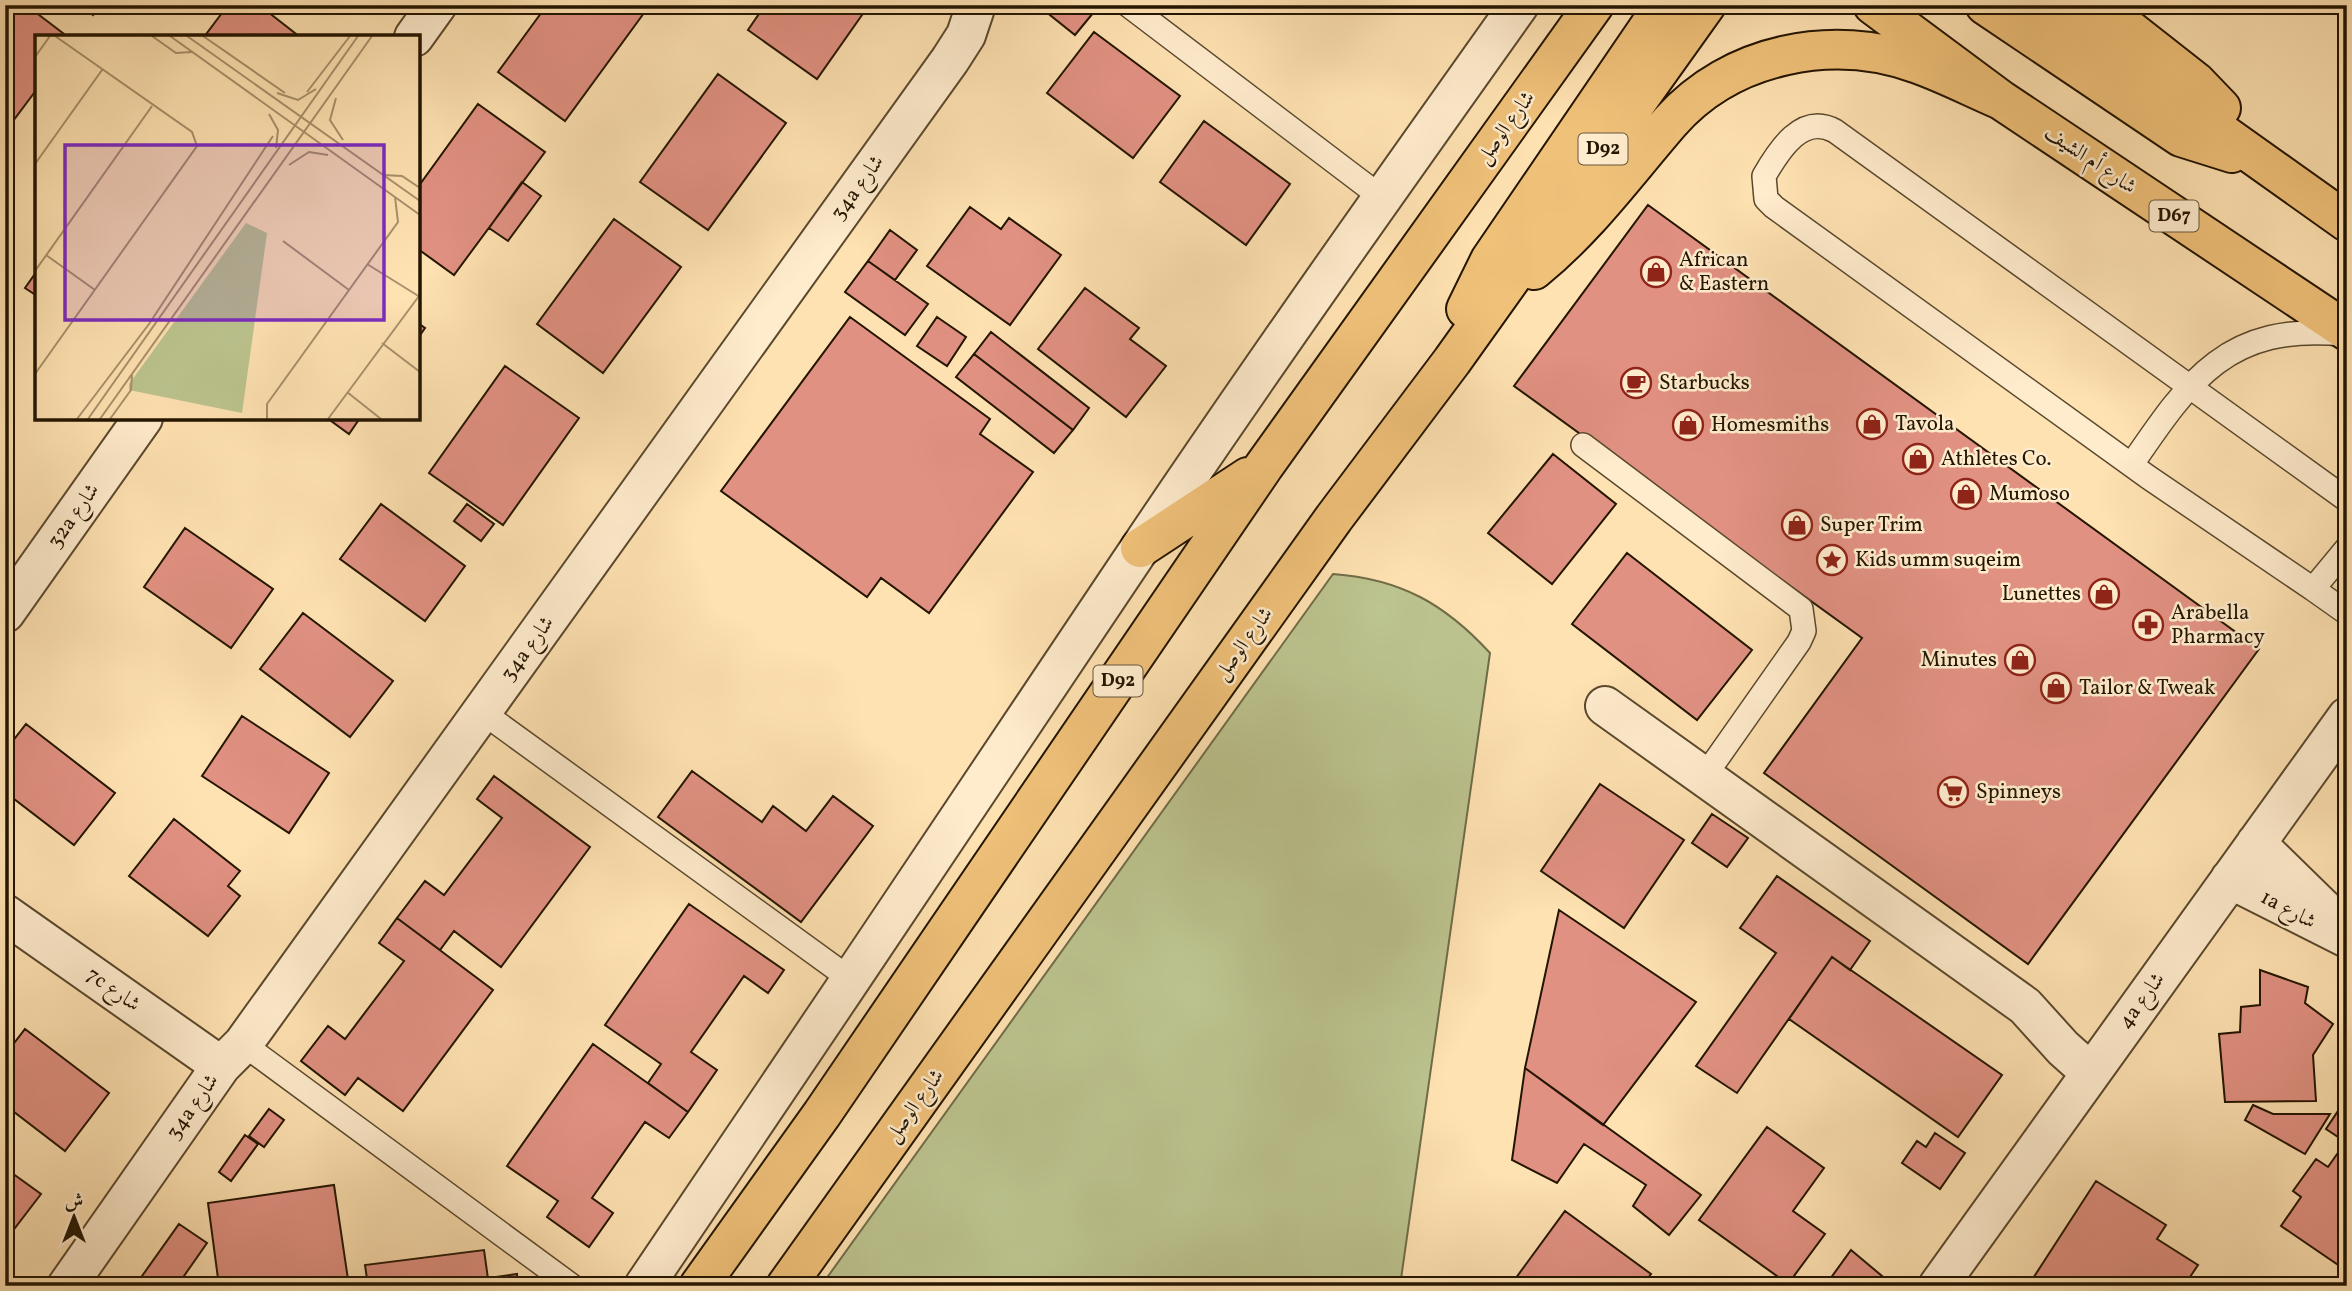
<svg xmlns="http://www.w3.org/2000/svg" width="2352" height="1291" viewBox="0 0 2352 1291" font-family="Vollkorn,Amiri,serif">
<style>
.green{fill:#bcc48f;stroke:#706c48;stroke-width:2}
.building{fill:#e19182;stroke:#231501;stroke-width:2}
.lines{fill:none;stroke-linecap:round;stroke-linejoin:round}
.lane-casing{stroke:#5a482d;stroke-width:26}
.street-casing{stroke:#5a482d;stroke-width:42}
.primary-casing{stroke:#231501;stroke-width:42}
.lane{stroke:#ffeccd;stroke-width:23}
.street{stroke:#ffeccd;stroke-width:38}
.primary{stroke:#f0c179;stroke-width:38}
.labels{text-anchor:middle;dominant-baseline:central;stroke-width:5;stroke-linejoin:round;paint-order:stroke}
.shield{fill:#ffeccd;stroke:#65563e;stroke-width:2}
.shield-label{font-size:19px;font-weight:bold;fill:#231501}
.street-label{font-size:21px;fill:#231501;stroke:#ffeccd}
.poi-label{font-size:21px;fill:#231501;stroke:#ffeccd;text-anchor:start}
.inset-road{fill:none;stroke:#a7906b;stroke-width:2}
.view{fill:#7b2cbf;fill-opacity:0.15;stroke:#7b2cbf;stroke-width:3.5}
.inset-edge{fill:none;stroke:#231501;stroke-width:3.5}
</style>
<rect width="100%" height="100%" fill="#ffe2b2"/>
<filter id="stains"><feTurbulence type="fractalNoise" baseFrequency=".00286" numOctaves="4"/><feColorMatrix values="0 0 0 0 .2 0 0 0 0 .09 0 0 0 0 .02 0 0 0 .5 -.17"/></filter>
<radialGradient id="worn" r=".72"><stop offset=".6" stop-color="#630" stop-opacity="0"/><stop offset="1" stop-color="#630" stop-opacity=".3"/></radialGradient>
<path class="green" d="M 1333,574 C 1401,579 1445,604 1490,653 L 1400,1286 L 821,1286 Z"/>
<path class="building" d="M 5,5 L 26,5 L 68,37 L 37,37 L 37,89 L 13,121 L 5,115 Z
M 80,5 L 100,5 L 93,15 Z
M 228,5 L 259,5 L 300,37 L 204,37 Z
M 547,5 L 633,5 L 644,13 L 565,121 L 498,72 Z
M 765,5 L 869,5 L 817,79 L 748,30 Z
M 1058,5 L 1097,5 L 1098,7 L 1075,35 L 1050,15 Z
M 1094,32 L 1180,96 L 1133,158 L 1047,93 Z
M 718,74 L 786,123 L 708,230 L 640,182 Z
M 478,104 L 545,152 L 454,275 L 418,249 L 418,187 Z
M 1204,121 L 1290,184 L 1246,245 L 1160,182 Z
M 522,182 L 541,196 L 508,241 L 489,228 Z
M 1648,205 L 2259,649 L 2028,964 L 1764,773 L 1862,638 L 1514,386 Z
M 970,207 L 1001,229 L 1009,218 L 1061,255 L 1010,325 L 927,266 Z
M 614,219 L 681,267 L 603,373 L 537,324 Z
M 890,230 L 917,250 L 895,280 L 868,261 Z
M 868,261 L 928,304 L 905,335 L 845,292 Z
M 37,271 L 37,296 L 25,288 Z
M 1085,288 L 1139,328 L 1130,339 L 1166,366 L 1126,417 L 1038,349 Z
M 850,317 L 990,419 L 980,434 L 1033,472 L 929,613 L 881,578 L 867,597 L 721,491 Z
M 937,317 L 966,337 L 947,366 L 917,346 Z
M 418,323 L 425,328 L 418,338 Z
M 991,332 L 1089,408 L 1073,430 L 974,354 Z
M 974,354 L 1073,430 L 1054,453 L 956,377 Z
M 505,366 L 579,418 L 503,525 L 429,473 Z
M 327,418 L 360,418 L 349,434 Z
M 1553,454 L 1616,504 L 1552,584 L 1488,533 Z
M 381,504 L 465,566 L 425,621 L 340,559 Z
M 467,504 L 494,524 L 481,541 L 454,521 Z
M 185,528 L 273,589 L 231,648 L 144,587 Z
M 1627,553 L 1752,650 L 1697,720 L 1572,624 Z
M 303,613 L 393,681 L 350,737 L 260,669 Z
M 242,716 L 329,773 L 289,833 L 202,776 Z
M 26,724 L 115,793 L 74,845 L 5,792 L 5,751 Z
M 692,771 L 762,822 L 773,806 L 806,831 L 833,796 L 873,826 L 801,922 L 658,817 Z
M 494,776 L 590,847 L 501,967 L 454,931 L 440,950 L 397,918 L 425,881 L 444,895 L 502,818 L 477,799 Z
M 1600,784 L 1684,840 L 1624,928 L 1541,871 Z
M 1712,814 L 1748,838 L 1727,867 L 1692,843 Z
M 174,819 L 240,871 L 228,886 L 240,896 L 208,936 L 129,876 Z
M 1777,876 L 1870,941 L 1850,970 L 1832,957 L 1737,1093 L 1696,1066 L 1776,953 L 1740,928 Z
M 689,904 L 784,970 L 768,993 L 744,976 L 691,1052 L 717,1070 L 688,1112 L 648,1083 L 661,1064 L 605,1025 Z
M 1559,910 L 1696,1002 L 1603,1125 L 1525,1068 Z
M 397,918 L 493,990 L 403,1111 L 358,1078 L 345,1095 L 301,1061 L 328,1026 L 345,1039 L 404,961 L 379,943 Z
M 1832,957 L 2002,1075 L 1958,1137 L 1789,1019 Z
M 2260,970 L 2308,987 L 2305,1003 L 2333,1024 L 2313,1055 L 2316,1101 L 2225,1102 L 2219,1034 L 2240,1032 L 2241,1007 L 2260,1005 Z
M 25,1029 L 109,1093 L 65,1151 L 5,1105 L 5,1055 Z
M 593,1044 L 688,1112 L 669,1138 L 645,1122 L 592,1198 L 613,1213 L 589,1247 L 547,1217 L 558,1201 L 507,1166 Z
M 1525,1068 L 1701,1195 L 1669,1235 L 1633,1206 L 1646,1185 L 1584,1144 L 1557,1183 L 1512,1160 Z
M 2344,1102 L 2347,1104 L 2347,1143 L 2326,1129 Z
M 2253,1105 L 2273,1114 L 2330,1114 L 2305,1154 L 2245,1120 Z
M 269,1109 L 284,1120 L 264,1147 L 249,1136 Z
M 1767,1127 L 1824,1168 L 1793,1211 L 1825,1234 L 1788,1284 L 1699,1220 Z
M 1935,1133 L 1965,1153 L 1940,1189 L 1902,1163 L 1917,1141 L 1926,1147 Z
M 245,1135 L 258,1144 L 231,1181 L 219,1172 Z
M 2342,1147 L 2347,1150 L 2347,1271 L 2281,1226 L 2301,1197 L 2293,1191 L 2316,1159 L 2328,1167 Z
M 5,1168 L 41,1194 L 5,1241 Z
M 2096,1181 L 2166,1225 L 2157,1239 L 2198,1265 L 2184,1286 L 2028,1286 Z
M 334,1185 L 349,1286 L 219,1286 L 208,1203 Z
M 1565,1211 L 1651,1274 L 1642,1286 L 1510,1286 Z
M 179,1224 L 207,1243 L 177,1286 L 156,1286 L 142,1276 Z
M 484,1250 L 489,1286 L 368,1286 L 365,1265 Z
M 1851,1250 L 1882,1276 L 1874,1286 L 1825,1286 Z
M 517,1274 L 518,1286 L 489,1286 L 488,1278 Z"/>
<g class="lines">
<g class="lane-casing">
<path id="lane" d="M 1128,5 L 1381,197
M 1583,445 L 1801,609 L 1804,631 L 1799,642 L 1704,777
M 2132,464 C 2190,379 2228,323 2343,334
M 2347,500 L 1835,131 C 1802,113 1779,150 1764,176 L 1766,199 L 1774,207 L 2148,477 L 2313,589 L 2347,548
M 2313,589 L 2347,613
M 482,712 L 853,981
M 243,1044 L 572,1286"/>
</g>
<g class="street-casing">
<path id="street" d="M 414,37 L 437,5
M 5,613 L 143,418
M 1605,706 L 2025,1006 L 2063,1048 L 2091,1073
M 2256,843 L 2343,928
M 2230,879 L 2347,938
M 5,914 L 221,1066
M 67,1286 L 221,1066 L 243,1044 L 950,60 L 966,35 L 976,5
M 644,1286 C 811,1041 974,794 1140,548 C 1263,365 1391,185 1519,5
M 1938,1286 L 2347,717"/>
</g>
<g class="primary-casing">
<path id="primary" d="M 1873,5 L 2001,100 L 2347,331
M 1985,5 L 2181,137 L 2232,153
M 2042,5 L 2347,222
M 2098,5 L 2196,82 L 2221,108
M 1534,270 C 1588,226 1625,174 1670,122 C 1731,53 1833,33 1918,64 C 1946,74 1973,88 2001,100
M 1466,309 L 1490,260 L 1664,5
M 1140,548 L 1248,477
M 699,1286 L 822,1114 L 1264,466 L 1594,5
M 786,1286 L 1334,518 L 1452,361 L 1706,5"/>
</g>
<use href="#lane" class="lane"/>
<use href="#street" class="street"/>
<use href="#primary" class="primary"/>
</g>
<defs>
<g id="shop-ring" transform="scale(1.575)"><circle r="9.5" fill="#ffeccd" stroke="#8f2418" stroke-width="1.5"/><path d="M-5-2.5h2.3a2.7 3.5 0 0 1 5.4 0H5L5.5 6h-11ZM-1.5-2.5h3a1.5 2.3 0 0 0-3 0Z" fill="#8f2418"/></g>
<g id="cafe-ring" transform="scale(1.575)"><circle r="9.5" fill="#ffeccd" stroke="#8f2418" stroke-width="1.5"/><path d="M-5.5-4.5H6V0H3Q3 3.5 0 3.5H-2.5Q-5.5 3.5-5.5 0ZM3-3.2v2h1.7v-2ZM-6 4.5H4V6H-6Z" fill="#8f2418"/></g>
<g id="sight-ring" transform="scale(1.575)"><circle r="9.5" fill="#ffeccd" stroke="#8f2418" stroke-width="1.5"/><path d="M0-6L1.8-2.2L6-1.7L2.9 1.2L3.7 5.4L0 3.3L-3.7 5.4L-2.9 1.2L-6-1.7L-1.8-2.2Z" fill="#8f2418"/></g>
<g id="pharmacy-ring" transform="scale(1.575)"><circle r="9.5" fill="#ffeccd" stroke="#8f2418" stroke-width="1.5"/><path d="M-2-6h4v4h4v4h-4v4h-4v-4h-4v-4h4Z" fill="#8f2418"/></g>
<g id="supermarket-ring" transform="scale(1.575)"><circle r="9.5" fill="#ffeccd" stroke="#8f2418" stroke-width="1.5"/><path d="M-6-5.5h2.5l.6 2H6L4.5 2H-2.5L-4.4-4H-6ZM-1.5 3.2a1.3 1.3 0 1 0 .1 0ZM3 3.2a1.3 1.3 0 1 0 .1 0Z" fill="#8f2418"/></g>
</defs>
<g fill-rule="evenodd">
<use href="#shop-ring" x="1656" y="272"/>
<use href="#cafe-ring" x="1636" y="383"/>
<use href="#shop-ring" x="1872" y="424"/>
<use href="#shop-ring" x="1688" y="425"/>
<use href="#shop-ring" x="1918" y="459"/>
<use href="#shop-ring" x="1966" y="494"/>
<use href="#shop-ring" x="1797" y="525"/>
<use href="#sight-ring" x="1832" y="560"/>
<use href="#shop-ring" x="2104" y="594"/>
<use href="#pharmacy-ring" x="2148" y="625"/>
<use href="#shop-ring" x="2020" y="660"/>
<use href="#shop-ring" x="2056" y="688"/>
<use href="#supermarket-ring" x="1953" y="792"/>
</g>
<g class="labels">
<g class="shield">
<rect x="1578.5" y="133.5" width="49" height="31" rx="5"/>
<rect x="2149.5" y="200.5" width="49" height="31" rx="5"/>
<rect x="1093.5" y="665.5" width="49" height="31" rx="5"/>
</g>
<g class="shield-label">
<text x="1603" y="149">D92</text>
<text x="2174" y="216">D67</text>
<text x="1118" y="681">D92</text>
</g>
<g class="street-label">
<text transform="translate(1506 128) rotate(-54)">شارع الوصل</text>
<text transform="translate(2090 160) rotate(34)">شارع أم الشيف</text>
<text transform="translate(858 188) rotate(-54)">34a شارع</text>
<text transform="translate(74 516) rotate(-55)">32a شارع</text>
<text transform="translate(1244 644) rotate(-54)">شارع الوصل</text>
<text transform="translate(528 649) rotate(-54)">34a شارع</text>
<text transform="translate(2288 910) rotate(28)">1a شارع</text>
<text transform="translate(113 990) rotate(35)">7c شارع</text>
<text transform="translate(2142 1001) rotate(-54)">4a شارع</text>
<text transform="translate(915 1106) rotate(-54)">شارع الوصل</text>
<text transform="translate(193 1107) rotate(-55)">34a شارع</text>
</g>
<g class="poi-label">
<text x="1679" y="260">African<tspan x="1679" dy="24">&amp; Eastern</tspan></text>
<text x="1659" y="383">Starbucks</text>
<text x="1895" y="424">Tavola</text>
<text x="1711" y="425">Homesmiths</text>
<text x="1941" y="459">Athletes Co.</text>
<text x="1989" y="494">Mumoso</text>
<text x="1820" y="525">Super Trim</text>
<text x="1855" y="560">Kids umm suqeim</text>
<text x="2081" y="594" text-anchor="end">Lunettes</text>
<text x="2171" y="613">Arabella<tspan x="2171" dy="24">Pharmacy</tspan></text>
<text x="1997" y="660" text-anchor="end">Minutes</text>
<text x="2079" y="688">Tailor &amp; Tweak</text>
<text x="1976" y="792">Spinneys</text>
</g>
</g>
<g transform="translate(35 35)">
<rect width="385" height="385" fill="#ffe2b2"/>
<path d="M 211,188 L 232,198 L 207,378 L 94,355 L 94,349 Z" fill="#bcc48f"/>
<path class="inset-road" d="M 117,1 L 141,18 L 157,17M 135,1 L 385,180M 152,1 L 385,166M 168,1 L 250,58M 0,22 L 15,1M 272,57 L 315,1M 242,58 L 263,65 L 281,54M 301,63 L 295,85 L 308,105M 234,79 L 243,95 L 241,113M 0,129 L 67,35M 254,130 L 274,117 L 293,120M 348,140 L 367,141 L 385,153M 248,206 L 314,255M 11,220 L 60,255M 332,229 L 385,262M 0,236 L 117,71M 347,308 L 385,337M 0,339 L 162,111 L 157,97 L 20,1M 312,357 L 346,384M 42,384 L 114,289 L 238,101M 53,384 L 323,1M 65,384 L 337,1M 75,384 L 96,355 L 97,340M 232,384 L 232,369 L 363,187 L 360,162M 293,384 L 384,261"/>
<path class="view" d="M 30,110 L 349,110 L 349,285 L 30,285 Z"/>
<rect width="385" height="385" class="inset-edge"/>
</g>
<rect width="2352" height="1291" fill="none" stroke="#ffe2b2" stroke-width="28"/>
<rect x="7" y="7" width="2338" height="1277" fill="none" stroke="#231501" stroke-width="3.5"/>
<rect x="14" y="14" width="2324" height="1263" fill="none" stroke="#231501" stroke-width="2"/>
<g transform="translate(74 1217)" stroke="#ffeccd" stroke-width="5" paint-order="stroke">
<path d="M0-5L12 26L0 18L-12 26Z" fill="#231501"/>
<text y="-10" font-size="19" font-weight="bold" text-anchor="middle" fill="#231501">ش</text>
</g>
<rect width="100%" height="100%" filter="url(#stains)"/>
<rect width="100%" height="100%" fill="url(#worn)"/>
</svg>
